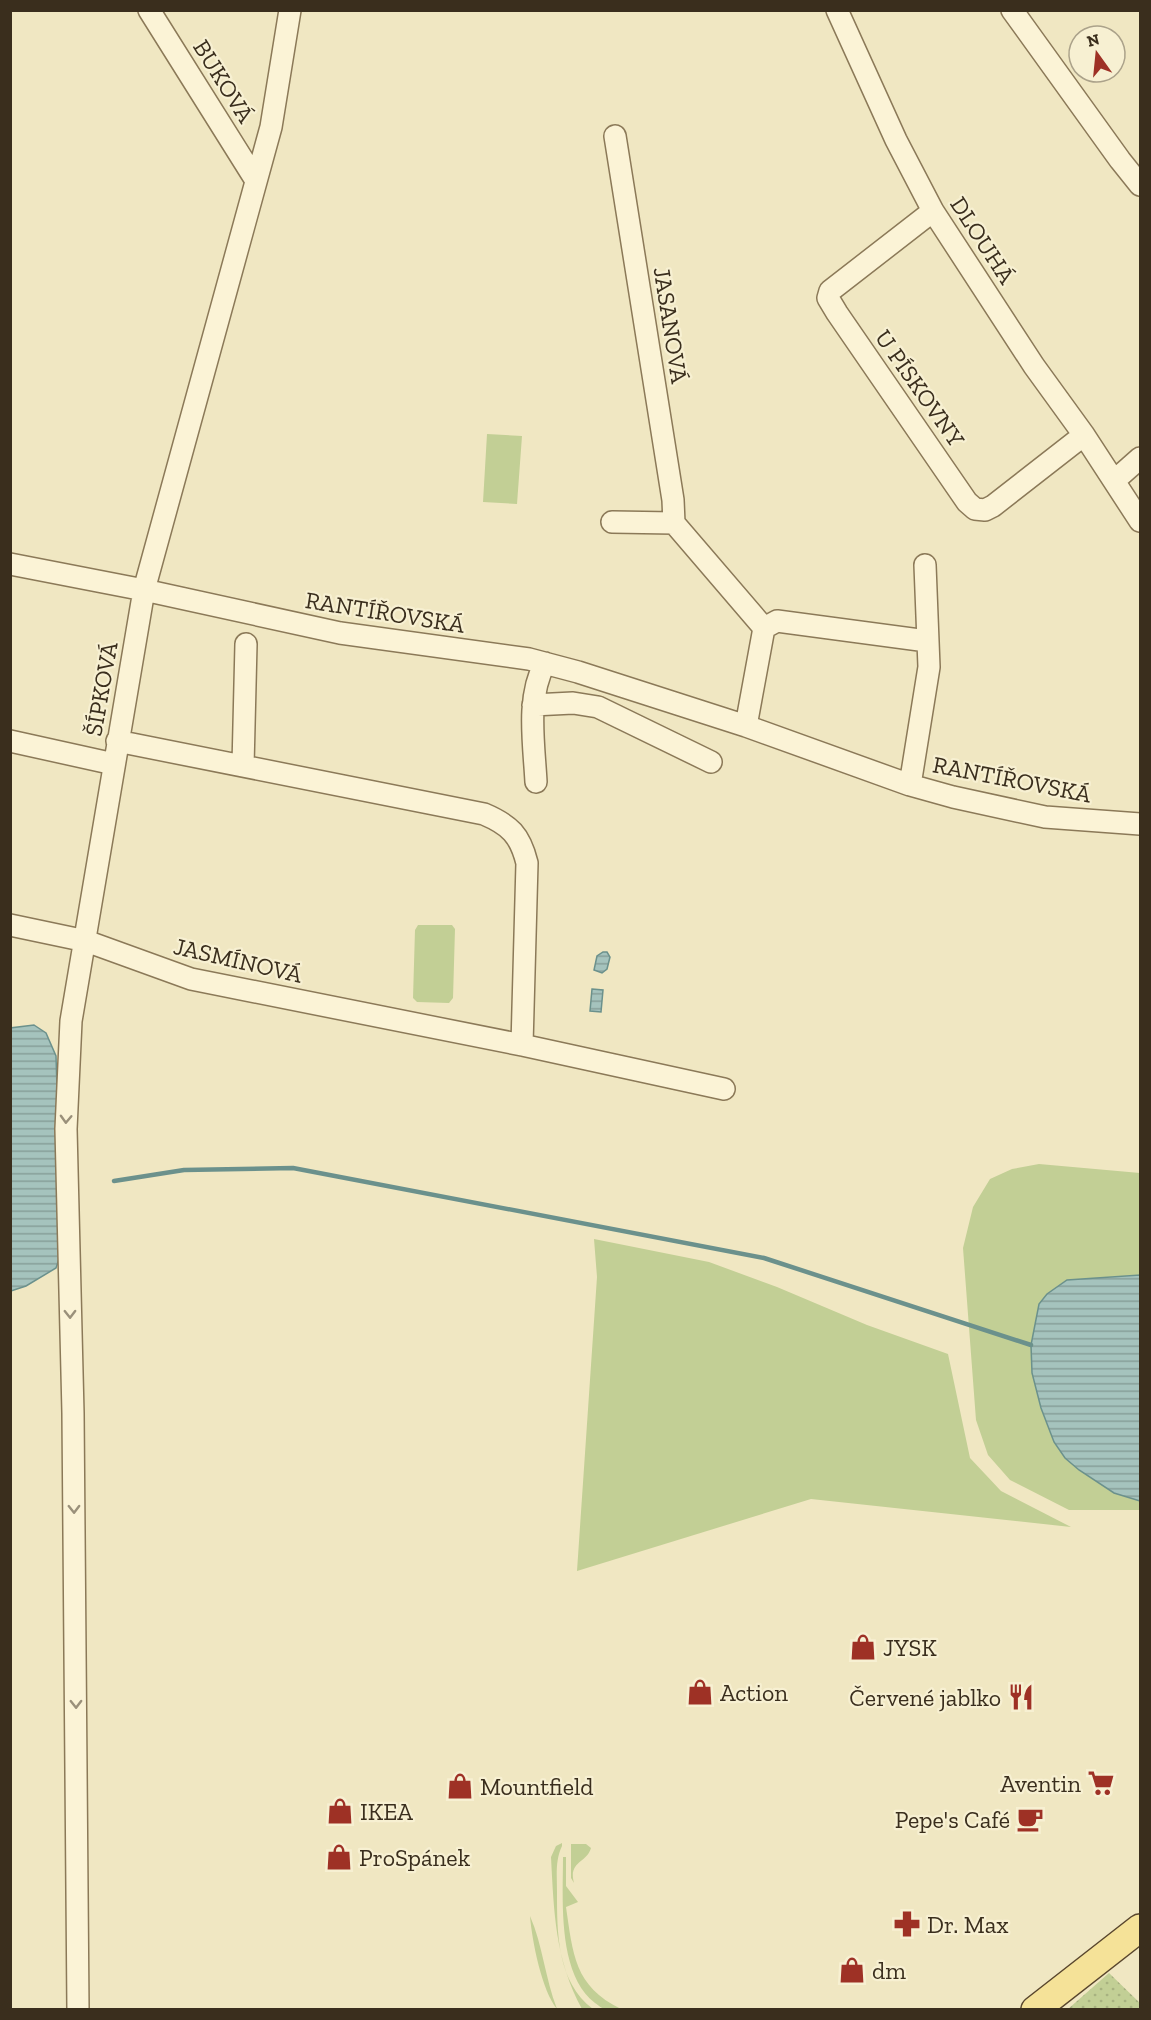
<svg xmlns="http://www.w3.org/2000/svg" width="1151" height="2020" viewBox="0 0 1151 2020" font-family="'Zilla Slab',serif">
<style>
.grass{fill:#c2cf95}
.garden{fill:url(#garden-dots)}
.water{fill:url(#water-rules);stroke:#6b918c;stroke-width:1.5}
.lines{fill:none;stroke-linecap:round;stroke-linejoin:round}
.stream{stroke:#6b918c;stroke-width:4.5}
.minor-casing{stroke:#8b7958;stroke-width:24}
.major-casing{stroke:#59462d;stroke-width:30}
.minor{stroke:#fbf3d6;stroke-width:21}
.major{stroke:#f5e298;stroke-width:27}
.oneway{stroke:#9a907a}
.labels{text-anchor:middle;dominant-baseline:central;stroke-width:4.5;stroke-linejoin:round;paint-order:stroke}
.street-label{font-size:24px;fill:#3a2e1d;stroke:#f7f0d2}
.poi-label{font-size:24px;fill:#3a2e1d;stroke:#f7f0d2;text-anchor:start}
</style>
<defs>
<pattern id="garden-dots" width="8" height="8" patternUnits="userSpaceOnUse" patternTransform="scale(1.5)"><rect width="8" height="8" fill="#c2cf95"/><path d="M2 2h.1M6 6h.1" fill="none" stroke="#a7b280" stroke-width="1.8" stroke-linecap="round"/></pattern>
<pattern id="water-rules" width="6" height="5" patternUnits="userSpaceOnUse" patternTransform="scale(1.5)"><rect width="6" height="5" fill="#a5c3bd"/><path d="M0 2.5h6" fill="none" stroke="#879f99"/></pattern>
</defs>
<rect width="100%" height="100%" fill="#f0e7c2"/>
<path class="grass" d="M 487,434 L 522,436 L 517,504 L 483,502 Z
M 418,925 L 452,925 L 455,929 L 453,998 L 449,1003 L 417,1002 L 413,998 L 415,930 Z
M 1039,1164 L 1140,1173 L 1140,1275 L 1067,1280 L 1039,1304 L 1031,1345 L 1032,1373 L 1041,1408 L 1054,1442 L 1065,1458 L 1114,1493 L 1140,1501 L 1140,1510 L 1069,1510 L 1010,1480 L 988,1455 L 976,1420 L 963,1248 L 973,1207 L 990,1179 L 1012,1169 Z
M 594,1239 L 709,1262 L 777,1287 L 867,1325 L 948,1354 L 970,1458 L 1001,1491 L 1071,1527 L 811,1499 L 577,1571 L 597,1277 Z
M 562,1843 L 562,1846 C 555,1861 557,1875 557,1892 C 557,1933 557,1982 593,2009 L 582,2009 C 555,1959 554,1913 551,1857 L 556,1846 Z
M 571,1844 L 586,1844 L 591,1848 C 587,1863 568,1861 574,1883 L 571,1878 Z
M 563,1857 L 566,1857 L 566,1886 L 578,1902 L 566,1907 C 573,1954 574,1986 621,2009 C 617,2009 611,2010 607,2010 C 602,2009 598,2005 595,2003 C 557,1974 563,1899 563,1857 Z
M 530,1916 C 543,1946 545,1978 557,2009 C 542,1991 532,1941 530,1916 Z"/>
<path class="garden" d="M 1109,1973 L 1140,2003 L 1140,2009 L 1068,2009 Z"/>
<path class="water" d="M 603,952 L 607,952 L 610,957 L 607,969 L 602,973 L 594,970 L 597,956 Z
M 592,989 L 603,990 L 601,1012 L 590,1011 Z
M 34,1025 L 46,1033 L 56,1056 L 62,1250 L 56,1268 L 26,1286 L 11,1291 L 10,1028 Z
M 1140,1275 L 1140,1501 L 1114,1493 L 1079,1470 L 1065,1458 L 1054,1442 L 1041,1408 L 1032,1373 L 1031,1345 L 1039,1304 L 1047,1294 L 1067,1280 Z"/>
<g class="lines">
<path class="stream" d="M 114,1181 L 184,1170 L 293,1168 L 764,1258 L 1031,1345"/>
<g class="minor-casing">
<path id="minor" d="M 149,10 L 255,179
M 837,10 L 896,140 L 933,211 L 1034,366 L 1084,435 L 1140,521
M 1012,10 L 1120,160 L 1140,185
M 615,136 L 673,500 L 674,523 L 764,628
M 933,211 L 830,291 L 828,298 L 837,313 L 967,502 L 975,509 L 985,510 L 993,506 L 1084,435
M 1114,481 L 1140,458
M 612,522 L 674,523
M 10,564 L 144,590 L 340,633 L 529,659 L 578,672 L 746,726 L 910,785 L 953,797 L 1045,817 L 1140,824
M 533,705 L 573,703 L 598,707 L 711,762
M 746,726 L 764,628 L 777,621 L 927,641
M 10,741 L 114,764
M 117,741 L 484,814 C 510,825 520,835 527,863 L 522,1045
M 243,766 L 246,644
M 536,782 C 534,743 526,698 545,663
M 910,785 L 929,667 L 925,565
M 10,925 L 86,941 L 191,979 L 522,1045 L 724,1089
M 78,2010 L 73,1413 L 66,1129 L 71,1021 L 144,590 L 271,127 L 290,10"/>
</g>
<g class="major-casing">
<path id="major" d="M 1035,2010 L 1140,1928"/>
</g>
<use href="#minor" class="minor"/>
<use href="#major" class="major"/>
</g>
<defs><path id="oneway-chevron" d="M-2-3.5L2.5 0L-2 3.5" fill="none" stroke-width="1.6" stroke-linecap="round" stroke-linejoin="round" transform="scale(1.5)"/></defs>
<g class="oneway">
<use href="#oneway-chevron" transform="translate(66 1119) rotate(92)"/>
<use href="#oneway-chevron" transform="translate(70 1314) rotate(89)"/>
<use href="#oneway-chevron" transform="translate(74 1509) rotate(89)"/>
<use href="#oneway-chevron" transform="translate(76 1704) rotate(89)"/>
</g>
<defs>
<g id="shop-bare" transform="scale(2.07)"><path d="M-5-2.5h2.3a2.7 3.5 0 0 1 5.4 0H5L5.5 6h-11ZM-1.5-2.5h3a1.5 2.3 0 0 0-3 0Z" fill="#9e3125" stroke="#f7f0d2" stroke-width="2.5" paint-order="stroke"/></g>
<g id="restaurant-bare" transform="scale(2.07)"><path d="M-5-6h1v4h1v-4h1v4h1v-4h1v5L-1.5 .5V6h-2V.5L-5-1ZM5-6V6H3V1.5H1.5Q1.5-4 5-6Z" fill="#9e3125" stroke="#f7f0d2" stroke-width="2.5" paint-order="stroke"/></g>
<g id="supermarket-bare" transform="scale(2.07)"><path d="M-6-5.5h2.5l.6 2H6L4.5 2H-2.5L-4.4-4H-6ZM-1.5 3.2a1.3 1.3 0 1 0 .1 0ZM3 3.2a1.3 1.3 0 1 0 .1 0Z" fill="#9e3125" stroke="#f7f0d2" stroke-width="2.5" paint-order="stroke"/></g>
<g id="cafe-bare" transform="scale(2.07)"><path d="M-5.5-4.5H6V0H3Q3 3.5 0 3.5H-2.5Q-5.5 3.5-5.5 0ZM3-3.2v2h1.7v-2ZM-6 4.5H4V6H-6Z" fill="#9e3125" stroke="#f7f0d2" stroke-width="2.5" paint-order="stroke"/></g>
<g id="pharmacy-bare" transform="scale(2.07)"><path d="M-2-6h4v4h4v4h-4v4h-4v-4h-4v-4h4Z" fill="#9e3125" stroke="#f7f0d2" stroke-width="2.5" paint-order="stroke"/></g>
</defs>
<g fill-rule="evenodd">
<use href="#shop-bare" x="863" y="1647"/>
<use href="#shop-bare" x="700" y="1692"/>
<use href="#restaurant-bare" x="1021" y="1697"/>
<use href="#supermarket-bare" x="1101" y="1783"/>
<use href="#shop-bare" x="460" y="1786"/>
<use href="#shop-bare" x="340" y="1811"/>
<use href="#cafe-bare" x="1030" y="1819"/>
<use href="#shop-bare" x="339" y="1857"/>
<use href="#pharmacy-bare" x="907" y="1924"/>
<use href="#shop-bare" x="852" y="1970"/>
</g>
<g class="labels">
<g class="street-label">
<text transform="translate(224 81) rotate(58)">BUKOVÁ</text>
<text transform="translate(983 240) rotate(57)">DLOUHÁ</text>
<text transform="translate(671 325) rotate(81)">JASANOVÁ</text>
<text transform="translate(920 388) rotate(55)">U PÍSKOVNY</text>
<text transform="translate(385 612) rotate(9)">RANTÍŘOVSKÁ</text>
<text transform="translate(101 689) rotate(-80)">ŠÍPKOVÁ</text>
<text transform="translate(1012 779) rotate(11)">RANTÍŘOVSKÁ</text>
<text transform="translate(238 960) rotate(13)">JASMÍNOVÁ</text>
</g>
<g class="poi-label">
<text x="883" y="1647">JYSK</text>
<text x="720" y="1692">Action</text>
<text x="1001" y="1697" text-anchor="end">Červené jablko</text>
<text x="1081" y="1783" text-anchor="end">Aventin</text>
<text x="480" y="1786">Mountfield</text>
<text x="360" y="1811">IKEA</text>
<text x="1010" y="1819" text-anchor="end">Pepe's Café</text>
<text x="359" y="1857">ProSpánek</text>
<text x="927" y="1924">Dr. Max</text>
<text x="872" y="1970">dm</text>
</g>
</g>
<rect width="1151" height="2020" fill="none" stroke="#3a2e1d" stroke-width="24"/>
<g transform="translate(1097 54) rotate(345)"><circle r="28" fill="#f7f0d2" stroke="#aba28a" stroke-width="1.5"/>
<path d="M0-4.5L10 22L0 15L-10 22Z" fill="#9e3125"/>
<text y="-9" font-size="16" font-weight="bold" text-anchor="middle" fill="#3a2e1d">N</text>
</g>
</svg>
